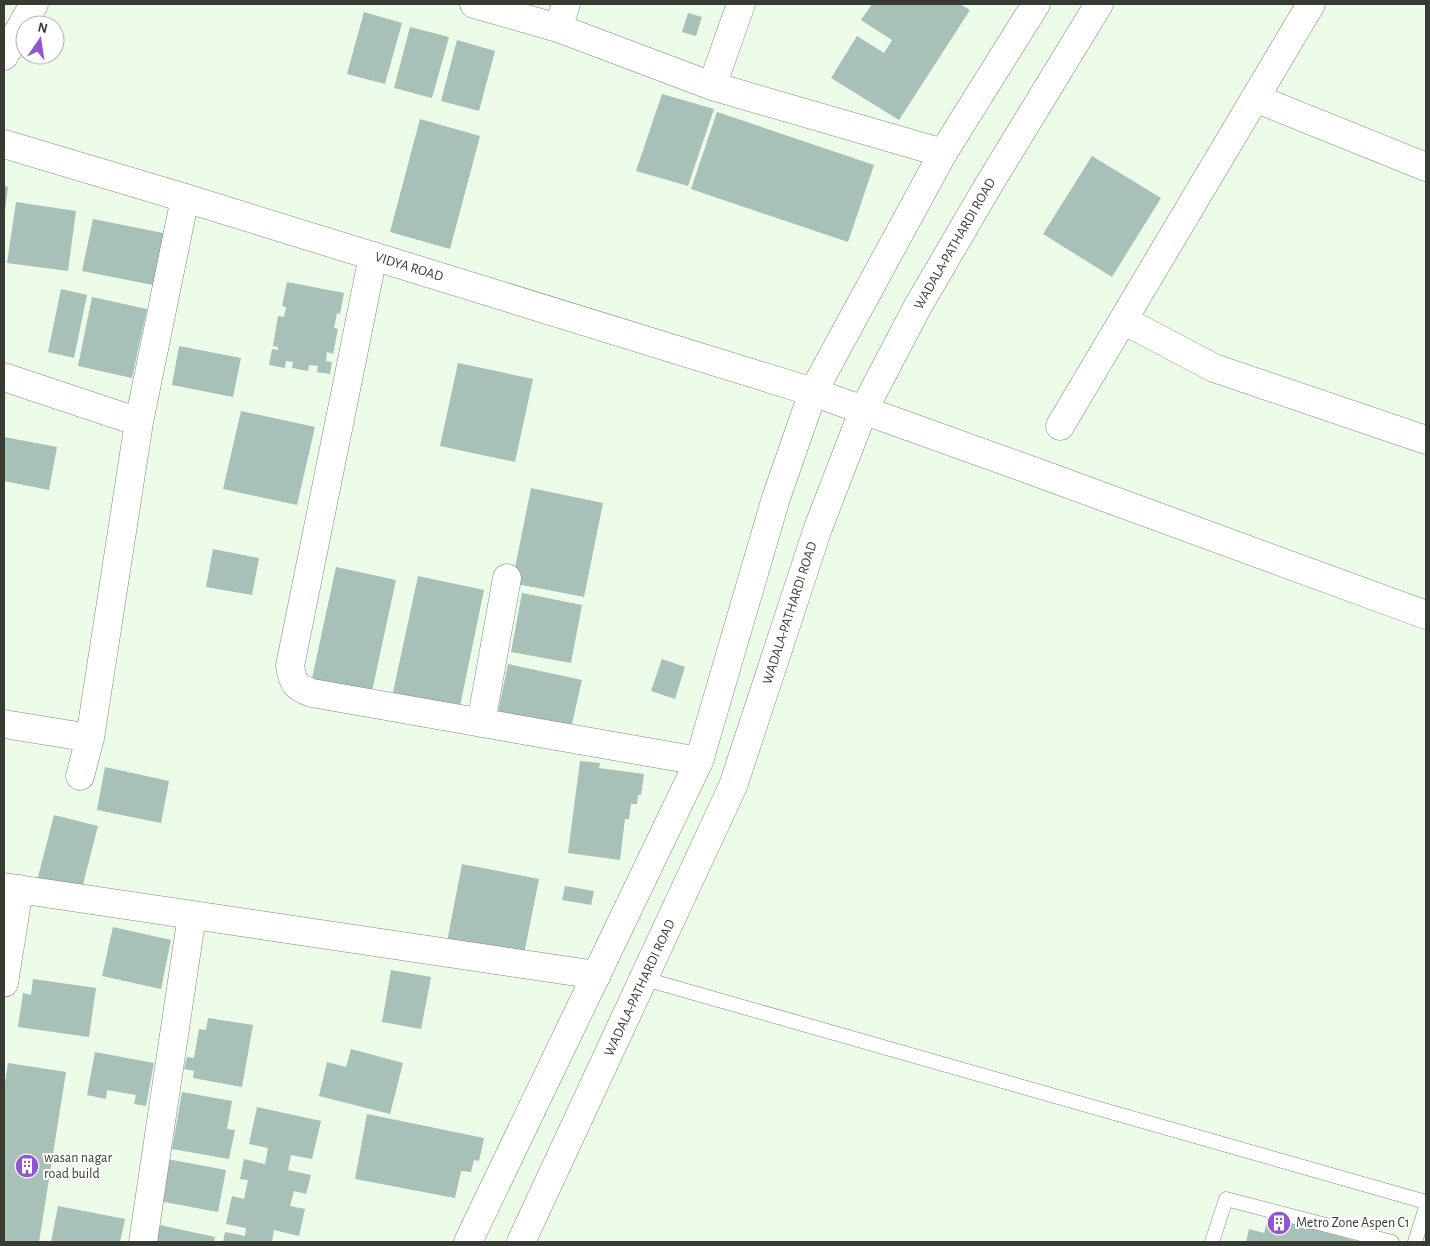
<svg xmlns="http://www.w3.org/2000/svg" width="1430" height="1246" viewBox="0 0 1430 1246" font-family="'Alegreya Sans',sans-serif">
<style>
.building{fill:#a7c1b8}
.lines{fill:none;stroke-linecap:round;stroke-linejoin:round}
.service-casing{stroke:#7d8b79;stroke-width:15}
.minor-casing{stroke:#7d8b79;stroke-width:29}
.tertiary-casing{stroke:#7d8b79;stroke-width:29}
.secondary-casing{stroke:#7d8b79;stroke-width:29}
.service{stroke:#fff;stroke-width:14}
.minor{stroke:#fff;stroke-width:28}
.tertiary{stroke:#fff;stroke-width:28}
.secondary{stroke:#fff;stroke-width:28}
.labels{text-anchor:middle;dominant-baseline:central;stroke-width:4;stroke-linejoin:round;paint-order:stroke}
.street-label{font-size:14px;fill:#363c34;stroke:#fff}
.poi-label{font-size:14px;fill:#363c34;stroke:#fff;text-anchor:start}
</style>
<rect width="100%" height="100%" fill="#ecfce8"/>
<path class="building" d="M 872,4 L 960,4 L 970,10 L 899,120 L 831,78 L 857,36 L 884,53 L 892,40 L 861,20 Z
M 364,12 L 402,23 L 385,84 L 347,74 Z
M 688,13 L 702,17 L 696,36 L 682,32 Z
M 410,27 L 449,37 L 432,98 L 394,88 Z
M 457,40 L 495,51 L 479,111 L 441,101 Z
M 662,94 L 714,109 L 688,186 L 636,171 Z
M 717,112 L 874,165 L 848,242 L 691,189 Z
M 420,119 L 480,136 L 450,249 L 390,232 Z
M 1092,156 L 1161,198 L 1112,277 L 1043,234 Z
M 4,186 L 8,187 L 5,210 L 4,210 Z
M 16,202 L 76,211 L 68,271 L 7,263 Z
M 93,219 L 168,234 L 158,286 L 82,271 Z
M 287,282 L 344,293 L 340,314 L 337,313 L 334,328 L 338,329 L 333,354 L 327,352 L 326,361 L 332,362 L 330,374 L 317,372 L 318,366 L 309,365 L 308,371 L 292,368 L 293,362 L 286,361 L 285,368 L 269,365 L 272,349 L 278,350 L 278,347 L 273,346 L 278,316 L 284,317 L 286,307 L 282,306 Z
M 61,289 L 87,295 L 74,358 L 48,352 Z
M 92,297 L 147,309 L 132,378 L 78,366 Z
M 179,346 L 241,358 L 233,397 L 172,385 Z
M 458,363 L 533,379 L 515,462 L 440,446 Z
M 241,411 L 315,427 L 297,505 L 223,489 Z
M 4,437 L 57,447 L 49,490 L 4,481 Z
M 531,488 L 603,503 L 584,597 L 512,583 Z
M 213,549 L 259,558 L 252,595 L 206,587 Z
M 336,567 L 396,580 L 371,696 L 311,683 Z
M 418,576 L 484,590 L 459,711 L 392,697 Z
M 522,593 L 582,605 L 571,663 L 511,652 Z
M 662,659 L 685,667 L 675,699 L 651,691 Z
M 508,664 L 582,680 L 571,728 L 498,712 Z
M 580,761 L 600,763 L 599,768 L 644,774 L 641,795 L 638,795 L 637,804 L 631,804 L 629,819 L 625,819 L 620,860 L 568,853 Z
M 105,767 L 169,781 L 161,823 L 97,810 Z
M 54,815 L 98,826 L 81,892 L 37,881 Z
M 462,864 L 539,879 L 523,959 L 446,947 Z
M 565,886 L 594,891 L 591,905 L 562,900 Z
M 113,927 L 171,940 L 161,989 L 102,976 Z
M 391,970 L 431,977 L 421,1029 L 382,1022 Z
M 33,979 L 96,988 L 89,1037 L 18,1027 L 23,993 L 31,995 Z
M 208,1018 L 253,1025 L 242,1087 L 193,1078 L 194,1071 L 184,1069 L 187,1057 L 194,1058 L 199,1029 L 206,1030 Z
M 351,1049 L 403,1063 L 390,1114 L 319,1096 L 327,1062 L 346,1067 Z
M 95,1052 L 154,1063 L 146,1106 L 134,1104 L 136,1095 L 107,1090 L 106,1099 L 87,1095 Z
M 8,1063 L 66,1072 L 39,1242 L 4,1242 L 4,1090 Z
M 182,1092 L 232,1101 L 227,1129 L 235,1130 L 229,1159 L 172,1149 Z
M 257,1107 L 321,1121 L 312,1159 L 291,1155 L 288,1170 L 311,1175 L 306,1194 L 294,1191 L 290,1206 L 305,1209 L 299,1236 L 274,1230 L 272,1242 L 223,1242 L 225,1232 L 245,1236 L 246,1228 L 226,1224 L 232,1196 L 244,1199 L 248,1180 L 240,1179 L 244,1159 L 265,1164 L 268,1148 L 249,1144 Z
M 367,1114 L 484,1138 L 479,1161 L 474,1160 L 471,1172 L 461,1171 L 455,1198 L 355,1179 Z
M 167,1159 L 226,1170 L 218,1212 L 159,1201 Z
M 58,1206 L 125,1219 L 120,1242 L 51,1242 Z
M 1269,1216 L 1360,1242 L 1246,1242 L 1249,1229 L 1264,1233 Z
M 155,1224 L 215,1237 L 214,1242 L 152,1242 Z"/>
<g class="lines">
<g class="service-casing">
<path id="service" d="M 645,979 L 1426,1202
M 1212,1242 L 1226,1199 L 1392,1242
M 1415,1242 L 1426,1207"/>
</g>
<g class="minor-casing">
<path id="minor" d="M 474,4 L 558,28 L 712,86 L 943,153
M 558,28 L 566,4
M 4,56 L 34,4
M 712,86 L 741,4
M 1255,98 L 1426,167
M 373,256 L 290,666 C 293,683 295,687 312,693 L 699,761
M 1123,320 L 1214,368 L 1426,440
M 4,377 L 139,422
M 1060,426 L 1311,4
M 481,723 L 507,578
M 4,724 L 90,738
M 80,776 L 90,738 L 139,422 L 185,198
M 4,887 L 597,975
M 4,983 L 19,889
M 143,1242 L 192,915"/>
</g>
<g class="tertiary-casing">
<path id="tertiary" d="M 4,144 L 185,198 L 813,392 L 1033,471 L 1426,615"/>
</g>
<g class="secondary-casing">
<path id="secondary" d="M 468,1242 L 699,761 L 776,498 L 813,392 L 943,153 L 1036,4
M 521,1242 L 733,786 L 818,528 L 864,409 L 918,306 L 988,186 L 1099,4"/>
</g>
<use href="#service" class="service"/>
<use href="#minor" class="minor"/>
<use href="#tertiary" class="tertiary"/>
<use href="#secondary" class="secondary"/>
</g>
<defs>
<g id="building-disc" transform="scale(1.25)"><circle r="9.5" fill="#9156ce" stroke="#fff"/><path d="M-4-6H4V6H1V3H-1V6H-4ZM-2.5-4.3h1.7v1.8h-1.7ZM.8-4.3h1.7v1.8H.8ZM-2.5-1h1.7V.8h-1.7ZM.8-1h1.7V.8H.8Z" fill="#fff"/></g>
</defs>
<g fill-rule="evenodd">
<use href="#building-disc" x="27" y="1166"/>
<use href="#building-disc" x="1279" y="1223"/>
</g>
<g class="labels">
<g class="street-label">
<text transform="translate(955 244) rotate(-60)">WADALA-PATHARDI ROAD</text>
<text transform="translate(409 267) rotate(17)">VIDYA ROAD</text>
<text transform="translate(790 613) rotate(-72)">WADALA-PATHARDI ROAD</text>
<text transform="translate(640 988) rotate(-65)">WADALA-PATHARDI ROAD</text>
</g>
<g class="poi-label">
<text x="44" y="1158">wasan nagar<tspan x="44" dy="16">road build</tspan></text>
<text x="1296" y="1223">Metro Zone Aspen C1</text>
</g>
</g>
<rect width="1430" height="1246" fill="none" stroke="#363c34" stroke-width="10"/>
<g transform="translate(40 40) rotate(13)"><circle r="24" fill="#ffffff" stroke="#afb1ae"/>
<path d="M0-4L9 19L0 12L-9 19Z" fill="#9156ce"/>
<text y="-8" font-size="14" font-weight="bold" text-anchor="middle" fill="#363c34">N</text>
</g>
</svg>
